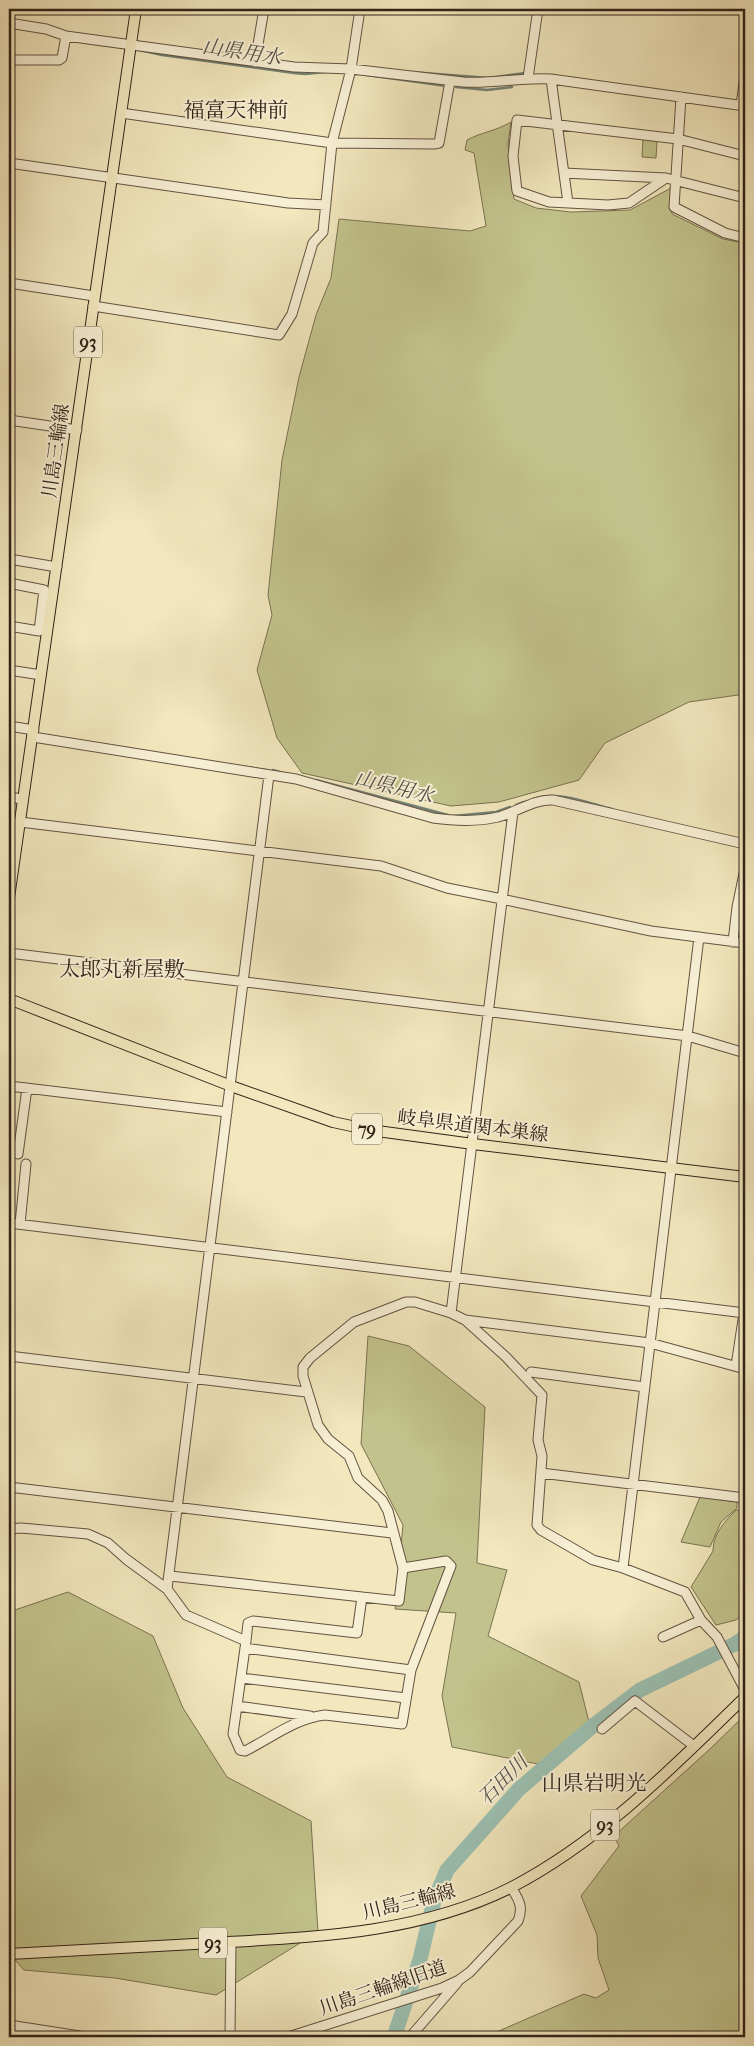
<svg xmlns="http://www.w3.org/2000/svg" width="754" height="2046" viewBox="0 0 754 2046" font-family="'IM FELL French Canon','Noto Serif JP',serif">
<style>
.green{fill:#c2c38c;stroke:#7a7252}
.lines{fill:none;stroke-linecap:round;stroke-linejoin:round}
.stream{stroke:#718174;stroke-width:2.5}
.river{stroke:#9bc0b2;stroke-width:15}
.minor-casing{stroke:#635341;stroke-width:11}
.major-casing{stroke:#332218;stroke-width:12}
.minor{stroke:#f7efd4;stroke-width:9}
.major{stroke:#f2e7bd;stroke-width:10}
.labels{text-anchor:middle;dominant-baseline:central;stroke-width:4;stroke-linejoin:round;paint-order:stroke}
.shield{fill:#f7efd4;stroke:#6e6050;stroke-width:1}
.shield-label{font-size:18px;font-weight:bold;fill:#332218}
.street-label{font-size:19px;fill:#332218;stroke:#f7efd4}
.water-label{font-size:20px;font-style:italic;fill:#525146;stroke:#f7efd4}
.quarter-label{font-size:21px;fill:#332218;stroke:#f7efd4}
</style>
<rect width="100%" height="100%" fill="#f2e7bd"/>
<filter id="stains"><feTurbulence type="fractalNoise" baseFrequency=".004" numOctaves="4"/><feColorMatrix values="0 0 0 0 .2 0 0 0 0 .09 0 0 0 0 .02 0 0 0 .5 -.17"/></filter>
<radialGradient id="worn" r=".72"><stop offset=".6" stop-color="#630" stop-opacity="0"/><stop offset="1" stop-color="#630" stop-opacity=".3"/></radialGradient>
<path class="green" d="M 511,122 L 508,144 L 514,199 L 536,208 L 571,212 L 630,210 L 671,188 L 672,214 L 723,239 L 744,243 L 745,250 L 745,694 L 689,702 L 605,743 L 579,780 L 499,802 L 451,806 L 302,773 L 277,738 L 257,670 L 272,615 L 268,595 L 282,460 L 299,377 L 316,315 L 331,278 L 339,219 L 470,231 L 486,226 L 474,153 L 465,150 L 467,140 C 482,132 496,131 511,122 Z
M 643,139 L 657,141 L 656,158 L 642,157 Z
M 368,1336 L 409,1346 L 485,1407 L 477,1563 L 507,1570 L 488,1636 L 579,1682 L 590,1726 L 538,1764 L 452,1747 L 442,1696 L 456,1613 L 395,1609 L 403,1525 L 361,1444 Z
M 700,1497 L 737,1502 L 737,1508 L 721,1522 L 710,1547 L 681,1542 Z
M 736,1510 L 745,1511 L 745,1612 L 736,1620 L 716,1625 L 691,1587 L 713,1551 C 713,1534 725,1521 736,1510 Z
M 68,1592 L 153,1636 L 183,1708 L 227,1777 L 311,1821 L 318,1932 L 216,1995 L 115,1978 L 24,1970 L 9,1953 L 9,1612 Z
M 745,1715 L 745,2037 L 485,2037 L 584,1994 L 596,1998 L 609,1990 L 598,1958 L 597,1935 L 581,1896 L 619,1846 L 614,1836 L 711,1748 Z"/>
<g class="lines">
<path class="stream" d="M 140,50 L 162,55 L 294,73 L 305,74 L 325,72
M 411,72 L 489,78 L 525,73
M 367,75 L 446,86
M 456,87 L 487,90 L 512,87
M 239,766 L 266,770
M 273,770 L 283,773
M 316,780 L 448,815
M 534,799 C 558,790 588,803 612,809
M 516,805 L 524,802
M 453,816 L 496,812 L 510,807"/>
<path class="river" d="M 394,2037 L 420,1959 L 434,1901 L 447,1870 L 519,1789 L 594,1725 L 640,1690 L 735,1644 L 745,1637"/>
<g class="minor-casing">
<path id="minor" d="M 9,23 L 46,29 L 66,36 L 294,67 L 351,69 L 463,82 C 493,84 521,77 551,79 L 745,106
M 9,60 L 59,60 L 62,58 L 66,36
M 255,62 L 264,9
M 528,78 L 538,9
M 551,79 L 568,203
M 681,97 L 674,207 L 725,233 L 745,238
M 741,105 L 745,76
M 121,113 L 332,143 L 434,144 L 439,143 L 450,81
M 9,163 L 288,203 L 326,205
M 564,173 L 666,178 L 745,198
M 666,178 L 629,203 L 608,205 L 549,202 L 517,191 L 513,156 L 517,120 L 678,139 L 745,156
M 9,283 L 94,296
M 93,306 L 279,335 L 292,314 L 313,243 L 323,232 L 332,143 L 351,69 L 360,9
M 9,420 L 77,430
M 9,559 L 57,567
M 9,583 L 44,590 L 39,631 L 9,626
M 9,670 L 41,675
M 9,726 L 34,730
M 33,737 L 296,779 L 433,818 C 455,821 477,822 498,817 C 517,812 534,799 553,800 L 745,844
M 269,775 L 167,1589 L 186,1615 L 246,1641 L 233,1734 L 240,1750 L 245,1751 C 271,1738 296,1718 325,1715 L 402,1724 L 411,1670 L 451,1566 L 446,1561 L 403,1568 L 388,1511 L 382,1500 L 358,1478 L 349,1456 L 328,1439 L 318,1425 L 303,1376 L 303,1367 L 310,1358 L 354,1322 L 406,1302 L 415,1302 L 451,1313 L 465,1320 L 506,1357 L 542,1395 L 538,1440 L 542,1456 L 537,1525 L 541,1530 L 593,1560 L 623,1568 L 685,1592 L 701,1620 L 717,1637 L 745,1690
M 9,797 L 23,799
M 20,822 L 381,866 L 447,888 L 502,899 L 651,931 L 745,943
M 733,942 L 737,907 L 745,869
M 9,953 L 688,1036 L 745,1053
M 9,1086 L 227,1112
M 18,1154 L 27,1088
M 9,1223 L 745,1313
M 20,1224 L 26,1164
M 451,1313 L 513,812
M 465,1320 L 650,1343 L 745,1369
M 9,1356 L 306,1392
M 736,1366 L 744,1313
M 531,1372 L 645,1387
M 541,1473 L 745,1498
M 9,1487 L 392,1533
M 9,1529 L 21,1528 L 88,1534 L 108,1543 L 126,1559 L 167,1589
M 623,1568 L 699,937
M 170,1576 L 399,1601 L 403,1568
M 663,1637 L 701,1620
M 246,1641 L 248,1623 L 253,1621 L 357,1633 L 362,1597
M 245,1648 L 411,1670
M 241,1678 L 406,1698
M 237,1706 L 310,1716
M 602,1729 L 635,1701 L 694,1746
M 9,2025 L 86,2037
M 230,2037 L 231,1942
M 288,2037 L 442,1988 L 459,1980 L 470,1972 L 518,1921 C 524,1906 518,1899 511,1887
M 410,2037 L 457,1983"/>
</g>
<g class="major-casing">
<path id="major" d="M 9,898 L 136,9
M 9,999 L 231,1086 L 333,1122 L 370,1130 L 473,1144 L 745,1177
M 9,1954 C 77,1950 145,1947 213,1943 C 314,1937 419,1934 512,1887 C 602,1840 673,1767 745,1697"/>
</g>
<use href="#minor" class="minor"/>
<use href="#major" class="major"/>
</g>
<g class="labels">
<g class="shield">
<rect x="74" y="326.5" width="28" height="31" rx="4"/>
<rect x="352" y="1113.5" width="30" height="31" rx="4"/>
<rect x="591" y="1809.5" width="28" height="31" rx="4"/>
<rect x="199" y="1927.5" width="28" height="31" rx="4"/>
</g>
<g class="shield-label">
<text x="88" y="342">93</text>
<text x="367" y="1129">79</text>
<text x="605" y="1825">93</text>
<text x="213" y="1943">93</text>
</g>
<g class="street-label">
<text transform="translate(56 451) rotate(-82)">川島三輪線</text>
<text transform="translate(473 1126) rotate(7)">岐阜県道関本巣線</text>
<text transform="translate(409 1902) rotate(-14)">川島三輪線</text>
<text transform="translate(383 1988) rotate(-19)">川島三輪線旧道</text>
</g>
<g class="water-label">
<text transform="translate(242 52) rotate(9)">山県用水</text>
<text transform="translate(394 787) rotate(14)">山県用水</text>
<text transform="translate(503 1780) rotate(-45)">石田川</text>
</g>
<g class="quarter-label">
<text x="236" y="110">福富天神前</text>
<text x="122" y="969">太郎丸新屋敷</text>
<text x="594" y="1783">山県岩明光</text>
</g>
</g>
<rect width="754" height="2046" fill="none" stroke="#f2e7bd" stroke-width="30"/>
<rect x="10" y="10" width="734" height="2026" fill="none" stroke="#332218" stroke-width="2.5"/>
<rect x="15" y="15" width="724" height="2016" fill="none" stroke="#332218"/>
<rect width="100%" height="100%" filter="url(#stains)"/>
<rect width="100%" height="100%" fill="url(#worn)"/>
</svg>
